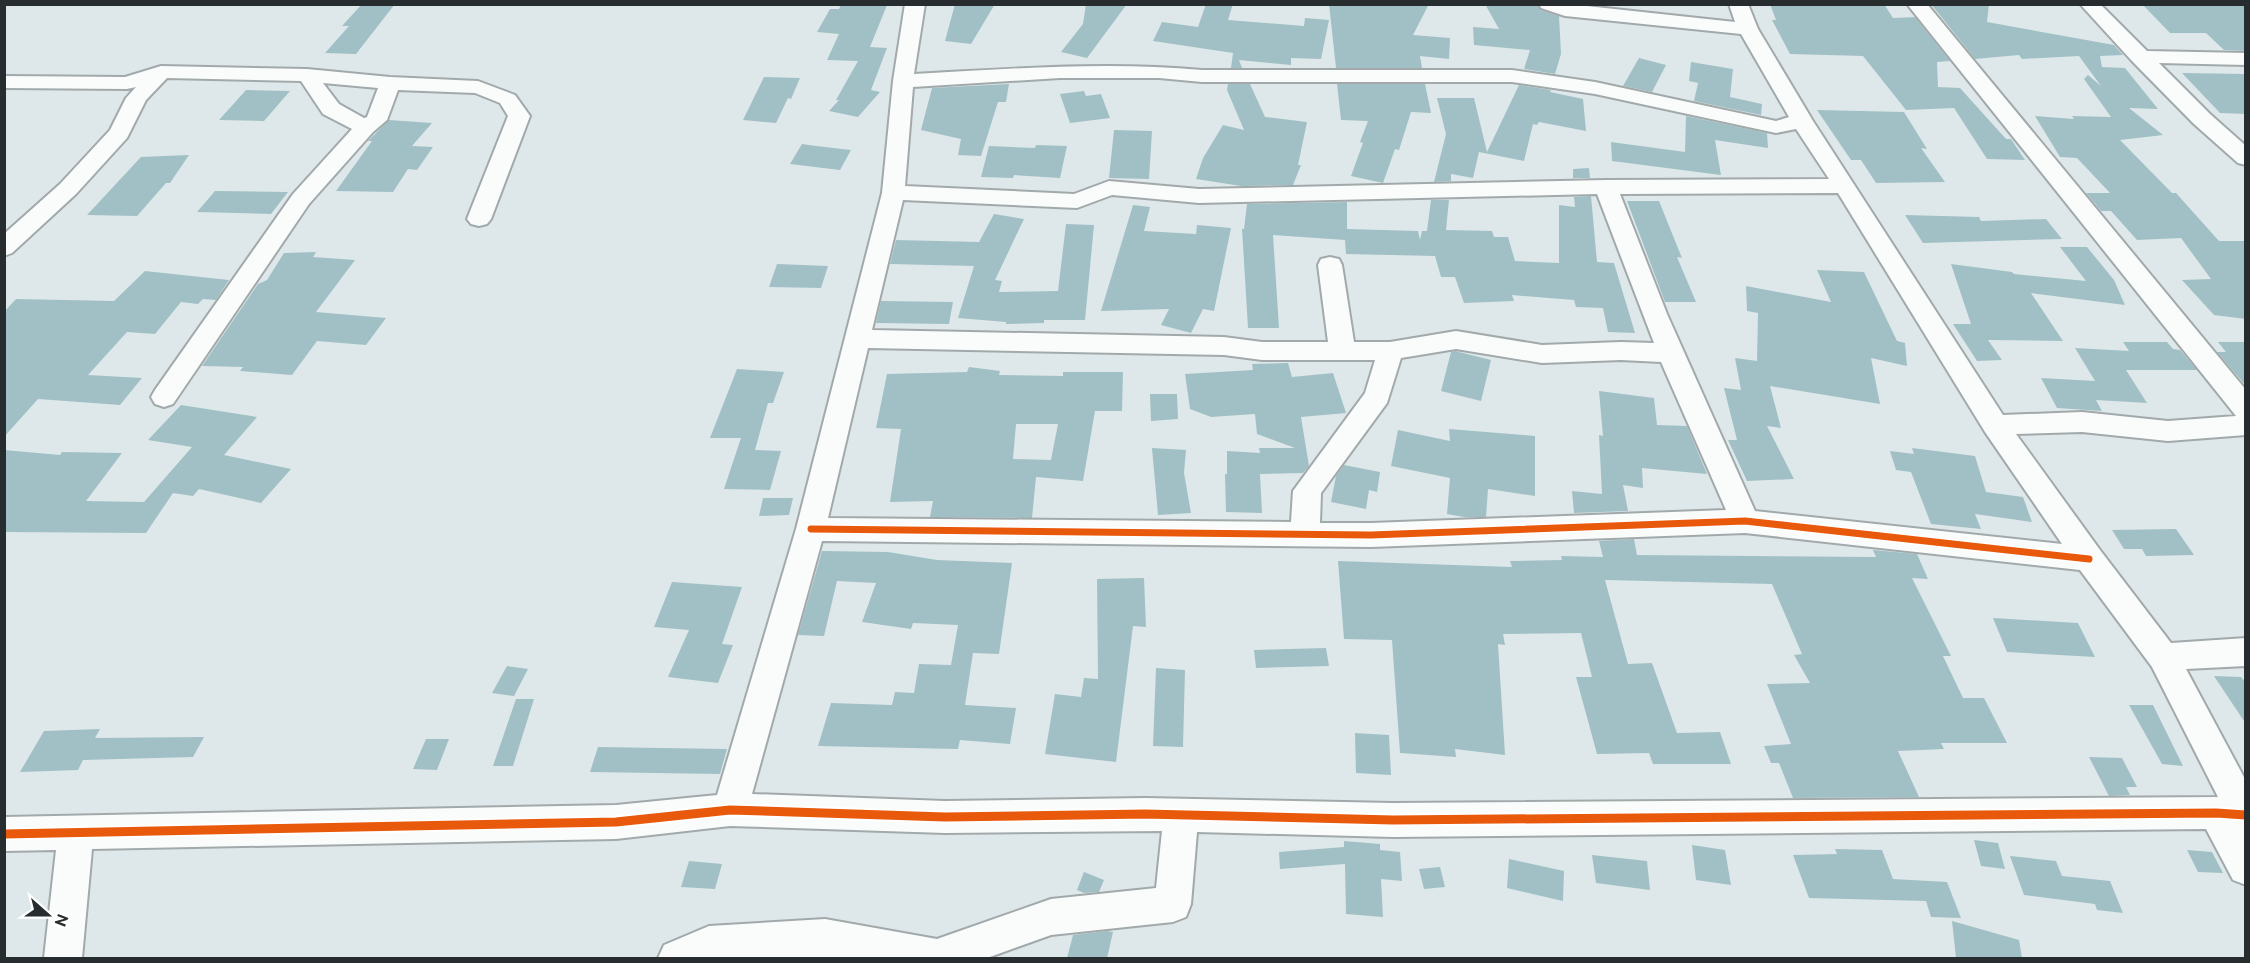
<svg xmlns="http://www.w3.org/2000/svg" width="2250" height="963" viewBox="0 0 2250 963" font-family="Ubuntu,sans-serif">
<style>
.building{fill:#a1c0c5;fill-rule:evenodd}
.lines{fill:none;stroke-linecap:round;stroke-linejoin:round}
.minor-casing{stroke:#a2a9aa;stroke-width:4}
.minor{fill:#fafcfc;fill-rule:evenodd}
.cycleway-far1-casing{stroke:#fff;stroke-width:10}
.cycleway-casing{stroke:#fff;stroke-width:13}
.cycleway-far1{stroke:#e8590c;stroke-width:7}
.cycleway{stroke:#e8590c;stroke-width:9}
</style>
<rect width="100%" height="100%" fill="#dee8ea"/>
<path class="building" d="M 362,4 L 395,4 L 356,54 L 325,53 L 349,26 L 342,26 Z
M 841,4 L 887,5 L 870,47 L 887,48 L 871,90 L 880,92 L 858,117 L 829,111 L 839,100 L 836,100 L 858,61 L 827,60 L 839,34 L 817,32 L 830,9 L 839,9 Z
M 955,4 L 995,4 L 971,44 L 945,41 Z
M 1086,4 L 1127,4 L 1087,58 L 1061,52 L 1083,24 Z
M 1206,4 L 1233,4 L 1228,20 L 1304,26 L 1305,18 L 1329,20 L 1321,59 L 1291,58 L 1291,65 L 1239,60 L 1242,68 L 1231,68 L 1233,53 L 1153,41 L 1162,22 L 1198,27 Z
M 1329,4 L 1429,4 L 1413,35 L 1450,38 L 1449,59 L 1420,56 L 1422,68 L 1336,68 Z
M 1485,4 L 1537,4 L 1540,10 L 1559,16 L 1561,54 L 1555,74 L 1524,69 L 1530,50 L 1474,45 L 1473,27 L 1499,29 Z
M 1770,4 L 1884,4 L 1893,18 L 1915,17 L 1950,61 L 1937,62 L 1938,87 L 1960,88 L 2006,139 L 2011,139 L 2025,160 L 1987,159 L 1954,108 L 1906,110 L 1863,56 L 1790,54 L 1772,20 L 1776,20 Z
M 1931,4 L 1989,4 L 1987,22 L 2114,45 L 2123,55 L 2100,56 L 2102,67 L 2125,68 L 2158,109 L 2129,108 L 2163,135 L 2120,140 L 2172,193 L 2176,193 L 2219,241 L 2246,241 L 2246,319 L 2214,315 L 2182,280 L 2211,279 L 2181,238 L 2137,240 L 2111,211 L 2101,211 L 2086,193 L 2110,193 L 2077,158 L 2060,157 L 2035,116 L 2074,119 L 2072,116 L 2111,117 L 2084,79 L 2088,75 L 2101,86 L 2079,56 L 2022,59 L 2019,55 L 1975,59 Z
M 2142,4 L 2246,4 L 2246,51 L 2224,50 L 2206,33 L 2170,33 Z
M 1639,58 L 1666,65 L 1652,92 L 1623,86 Z
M 1691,62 L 1733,69 L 1730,97 L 1762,104 L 1761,115 L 1694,101 L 1698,83 L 1689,81 Z
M 2182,73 L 2246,74 L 2246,114 L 2220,113 Z
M 764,77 L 800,78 L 791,99 L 788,98 L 776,123 L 743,120 Z
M 1009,84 L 1006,102 L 998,102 L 981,156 L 958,155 L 961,139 L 921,130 L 932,88 Z
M 1228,84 L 1250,84 L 1265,117 L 1307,122 L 1298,165 L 1301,165 L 1293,185 L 1241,186 L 1196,179 L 1203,158 L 1223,125 L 1244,130 L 1227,90 Z
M 1337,84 L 1425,84 L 1431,113 L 1411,112 L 1399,150 L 1395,149 L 1383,183 L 1351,176 L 1363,143 L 1360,142 L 1368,121 L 1341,120 Z
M 1519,85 L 1551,90 L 1550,92 L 1583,99 L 1586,131 L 1539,122 L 1537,125 L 1533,124 L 1524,161 L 1479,152 L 1473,178 L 1451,174 L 1451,181 L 1434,182 L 1446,134 L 1437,98 L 1474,98 L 1487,152 Z
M 246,90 L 290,91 L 264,121 L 219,120 Z
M 1084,91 L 1086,96 L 1101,94 L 1110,118 L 1070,123 L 1060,94 Z
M 1817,110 L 1904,112 L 1927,149 L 1921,148 L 1945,182 L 1876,183 L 1861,160 L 1851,160 Z
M 1686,116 L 1767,133 L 1768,148 L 1715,140 L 1721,175 L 1612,161 L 1611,142 L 1685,152 Z
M 389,120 L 432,123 L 412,146 L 433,147 L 417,170 L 408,169 L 393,192 L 336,191 L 372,141 L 368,141 Z
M 1114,130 L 1152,131 L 1149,179 L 1109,178 Z
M 802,144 L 816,146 L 851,150 L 840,170 L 790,164 Z
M 1036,145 L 1067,146 L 1060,178 L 1014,175 L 1013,178 L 981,177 L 989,146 L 1035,148 Z
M 189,155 L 170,183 L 166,183 L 137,216 L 87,215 L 141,157 Z
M 1589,168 L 1590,178 L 1573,178 L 1573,169 Z
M 215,191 L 288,192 L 271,214 L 197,212 Z
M 1591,196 L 1597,262 L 1614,263 L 1635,333 L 1608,332 L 1603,308 L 1576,307 L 1574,300 L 1512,295 L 1514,301 L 1464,303 L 1455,277 L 1441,277 L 1435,256 L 1346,254 L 1345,240 L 1273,235 L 1279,328 L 1248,328 L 1242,229 L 1244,229 L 1247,204 L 1347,202 L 1347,229 L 1418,231 L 1420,240 L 1422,231 L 1427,231 L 1431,200 L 1449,200 L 1446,230 L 1492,231 L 1494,237 L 1508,237 L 1515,261 L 1559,263 L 1559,205 L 1575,207 L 1574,197 Z
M 1627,201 L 1659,201 L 1682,258 L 1677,257 L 1696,302 L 1665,302 Z
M 1133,205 L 1150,207 L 1144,231 L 1196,234 L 1197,225 L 1231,228 L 1214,311 L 1203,309 L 1191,333 L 1161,325 L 1169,309 L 1101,311 Z
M 994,214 L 1024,219 L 995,280 L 1002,281 L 999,292 L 1058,291 L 1066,224 L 1094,225 L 1085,320 L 1044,320 L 1044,323 L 1006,324 L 1006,322 L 958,318 L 974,266 L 890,264 L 896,240 L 979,242 Z
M 1905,215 L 1979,217 L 1981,221 L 2046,219 L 2062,239 L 1923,243 Z
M 2060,247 L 2087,247 L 2114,280 L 2125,305 L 2031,293 L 2063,341 L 1988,340 L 2002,360 L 1977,361 L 1953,324 L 1971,324 L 1951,264 L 2012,272 L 2014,274 L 2086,281 Z
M 316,252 L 313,257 L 355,260 L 316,312 L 386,318 L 366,345 L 317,341 L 292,375 L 240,371 L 243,367 L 202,366 L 258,284 L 267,280 L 284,253 Z
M 777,264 L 828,266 L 821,288 L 769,287 Z
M 1817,270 L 1864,272 L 1897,341 L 1905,343 L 1907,366 L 1871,358 L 1880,404 L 1770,386 L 1781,428 L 1767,426 L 1794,479 L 1747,481 L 1728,440 L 1737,440 L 1724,388 L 1741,390 L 1735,358 L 1757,361 L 1758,313 L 1747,311 L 1746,286 L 1831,302 Z
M 145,271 L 229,280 L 216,300 L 203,299 L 198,304 L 181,302 L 155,334 L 127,332 L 88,375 L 142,378 L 120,405 L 38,399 L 4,437 L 4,312 L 16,299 L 114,301 Z
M 881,301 L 953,302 L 949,324 L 876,323 Z
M 2123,342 L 2167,342 L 2173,349 L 2180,350 L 2197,370 L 2126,370 L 2147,403 L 2096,400 L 2102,411 L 2057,408 L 2041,378 L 2095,381 L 2075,348 L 2129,351 Z
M 2218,342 L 2246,342 L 2246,386 L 2217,352 L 2226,352 Z
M 1455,351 L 1491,360 L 1481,401 L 1441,391 L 1451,352 Z
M 1288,363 L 1292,377 L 1333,373 L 1346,413 L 1301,417 L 1309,466 L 1303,473 L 1260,474 L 1262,513 L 1226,512 L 1225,474 L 1227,474 L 1227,451 L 1260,453 L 1259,448 L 1295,448 L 1257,434 L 1255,414 L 1211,417 L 1190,409 L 1185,374 L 1253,370 L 1252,364 Z
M 969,367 L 1000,371 L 999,375 L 1063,376 L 1063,372 L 1123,372 L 1122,411 L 1095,411 L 1083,481 L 1036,477 L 1032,518 L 930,517 L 933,501 L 890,502 L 901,429 L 876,428 L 887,374 L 967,372 ZM 1016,424 L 1058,424 L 1051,460 L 1013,459 Z
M 737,369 L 784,372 L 773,403 L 768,403 L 755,450 L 781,451 L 770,490 L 724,489 L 741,438 L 710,438 Z
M 1599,391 L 1654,398 L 1657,425 L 1687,426 L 1707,474 L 1642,468 L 1643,488 L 1623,485 L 1628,511 L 1574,513 L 1572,491 L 1602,494 L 1599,435 L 1603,436 Z
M 1150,394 L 1177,394 L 1178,419 L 1151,421 Z
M 181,405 L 257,417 L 224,455 L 291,469 L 261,503 L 199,489 L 193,496 L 173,493 L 146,533 L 4,532 L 4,450 L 60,455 L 62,452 L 122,453 L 86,501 L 144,502 L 192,447 L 148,440 Z
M 1449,429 L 1535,436 L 1535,496 L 1488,489 L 1486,517 L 1464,517 L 1447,514 L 1450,478 L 1391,466 L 1398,430 L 1450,441 Z
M 1152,448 L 1186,450 L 1184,473 L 1191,513 L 1158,515 Z
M 1912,448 L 1975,456 L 1986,492 L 2023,497 L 2032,522 L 1975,514 L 1981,529 L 1931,524 L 1911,472 L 1896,470 L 1890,451 L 1914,454 Z
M 1344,465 L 1380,472 L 1377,492 L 1369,490 L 1366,509 L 1331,502 L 1336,476 Z
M 763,498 L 793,498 L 789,515 L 759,516 Z
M 2176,529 L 2194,555 L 2146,556 L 2142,549 L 2124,549 L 2112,530 Z
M 1634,539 L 1637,555 L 1876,557 L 1873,550 L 1917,554 L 1928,579 L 1912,578 L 1951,656 L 1943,656 L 1963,698 L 1984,698 L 2007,743 L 1941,743 L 1944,749 L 1898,751 L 1919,797 L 1793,798 L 1779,763 L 1771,763 L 1764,746 L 1791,744 L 1767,684 L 1810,683 L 1794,655 L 1802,654 L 1772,584 L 1605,580 L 1628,664 L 1652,663 L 1677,733 L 1720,732 L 1731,764 L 1653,764 L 1649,753 L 1597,754 L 1576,677 L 1592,677 L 1581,633 L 1503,634 L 1505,645 L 1498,644 L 1505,755 L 1455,749 L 1456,757 L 1400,753 L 1392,640 L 1344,639 L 1338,561 L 1512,567 L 1510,561 L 1562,560 L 1561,556 L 1603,557 L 1599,541 Z
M 822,551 L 888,552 L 937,560 L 1012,563 L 999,654 L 973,653 L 965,705 L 1016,708 L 1010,744 L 960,740 L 958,749 L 818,746 L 831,703 L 892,705 L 895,692 L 914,693 L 919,664 L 951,665 L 958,625 L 913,623 L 911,629 L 862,622 L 876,583 L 837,581 L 824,636 L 798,635 Z
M 1144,578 L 1146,627 L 1133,626 L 1116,762 L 1045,754 L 1055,694 L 1081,697 L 1084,678 L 1098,679 L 1097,579 Z
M 672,582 L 742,587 L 722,644 L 733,645 L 718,683 L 668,677 L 689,630 L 654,627 Z
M 1993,618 L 2078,623 L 2095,657 L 2007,652 Z
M 1326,648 L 1329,666 L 1256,668 L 1254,650 Z
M 507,666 L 528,669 L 514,696 L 492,693 Z
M 1156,668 L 1185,670 L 1183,747 L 1153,746 Z
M 2214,676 L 2241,677 L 2246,683 L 2246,724 Z
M 516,699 L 534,699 L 513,766 L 493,766 Z
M 2129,705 L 2153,705 L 2183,766 L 2162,764 Z
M 100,729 L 95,738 L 204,737 L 193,757 L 83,760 L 78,770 L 20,772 L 44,731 Z
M 1355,733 L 1389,735 L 1391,775 L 1356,773 Z
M 426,739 L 449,739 L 437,770 L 413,769 Z
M 598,747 L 727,749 L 720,774 L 590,772 Z
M 2089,757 L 2122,758 L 2137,787 L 2126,787 L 2130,795 L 2109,796 Z
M 1974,840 L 1998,843 L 2005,869 L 1981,866 Z
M 1344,841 L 1380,844 L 1380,850 L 1400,852 L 1402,881 L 1381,879 L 1383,917 L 1346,914 L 1345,864 L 1280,869 L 1279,852 L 1344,847 Z
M 1692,845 L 1725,850 L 1731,885 L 1696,880 Z
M 1835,849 L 1882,850 L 1893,879 L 1947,882 L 1961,918 L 1931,917 L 1926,901 L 1809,898 L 1793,855 L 1837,854 Z
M 2187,850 L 2212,852 L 2223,873 L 2198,872 Z
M 1592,855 L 1647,861 L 1650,890 L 1596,883 Z
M 2010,856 L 2056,861 L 2062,876 L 2110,881 L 2123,913 L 2097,910 L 2095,904 L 2024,895 Z
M 1509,859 L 1564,871 L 1563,901 L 1507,888 Z
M 689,861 L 722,864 L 715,889 L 681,887 Z
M 1440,867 L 1445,887 L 1424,889 L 1419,869 Z
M 1084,872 L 1104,880 L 1099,892 L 1084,893 L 1077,890 Z
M 1952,921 L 2019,940 L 2022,958 L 1956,958 Z
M 1107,931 L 1113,932 L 1107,958 L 1067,958 L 1073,935 Z"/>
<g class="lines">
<g class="minor-casing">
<path id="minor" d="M 905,4 L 925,4 L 914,74 C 1010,69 1106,61 1202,70 L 1512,70 L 1595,82 L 1776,121 L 1789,117 L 1741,34 L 1565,16 L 1541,8 L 1539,4 L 1568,4 L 1735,22 L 1729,4 L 1748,4 L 1758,29 L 1813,121 L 2003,415 L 2082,412 L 2168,421 L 2236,416 L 1907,4 L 1927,4 L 2246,390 L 2246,435 L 2168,441 L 2082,432 L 2016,434 L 2100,550 L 2171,643 L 2246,638 L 2246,666 L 2186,669 L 2246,781 L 2246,885 L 2233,880 L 2206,829 L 1393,837 L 1197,832 L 1191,904 L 1186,917 L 1173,922 L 1051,935 L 987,958 L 825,957 L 658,958 L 664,945 L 709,926 L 825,919 L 937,939 L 1051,899 L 1156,888 L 1162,831 L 945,833 L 730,826 L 616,839 L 92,849 L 82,958 L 44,958 L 56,850 L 4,851 L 4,817 L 616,805 L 717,795 L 796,529 L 882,193 L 893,81 ZM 1060,78 L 1159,78 L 1202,82 L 1512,82 L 1595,94 L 1776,133 L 1796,129 L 1829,179 L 1606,180 L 1199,189 L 1109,181 L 1074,194 L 905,186 L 913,87 ZM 1838,193 L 1985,432 L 2062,544 L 1755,511 L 1667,314 L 1620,194 ZM 1597,194 L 1654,343 L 1621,342 L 1542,345 L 1456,331 L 1390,342 L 1354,342 L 1342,265 L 1339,259 L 1330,257 L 1321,259 L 1318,265 L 1328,342 L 1262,342 L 1224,337 L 872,330 L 903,200 L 1077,208 L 1112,195 L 1199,203 ZM 868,348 L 1224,355 L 1262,360 L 1375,360 L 1365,393 L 1293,491 L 1291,522 L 828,518 ZM 1456,349 L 1542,363 L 1621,360 L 1661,362 L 1726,510 L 1371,523 L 1320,523 L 1321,493 L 1387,403 L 1401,358 ZM 1745,533 L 2080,570 L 2152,667 L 2218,797 L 1393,803 L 1145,798 L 945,801 L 752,794 L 822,541 L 1371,547 Z
M 2080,4 L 2100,4 L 2147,51 L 2246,53 L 2246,65 L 2159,63 L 2210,114 L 2246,146 L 2246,165 L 2238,163 L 2194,124 L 2132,61 Z
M 161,66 L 307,69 L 390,77 L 478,81 L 515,95 L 530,116 L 491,219 L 487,224 L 479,226 L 471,224 L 467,219 L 508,116 L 500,103 L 475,93 L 398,90 L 387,120 L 373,132 L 309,204 L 173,404 L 164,407 L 155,404 L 151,397 L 155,390 L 293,194 L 352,129 L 323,114 L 301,81 L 167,78 L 146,100 L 127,138 L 76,194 L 12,253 L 4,256 L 4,234 L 60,184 L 110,130 L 126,98 L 136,87 L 127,89 L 4,88 L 4,76 L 125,77 ZM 323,83 L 378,88 L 367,117 L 364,118 L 339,104 Z"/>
</g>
<use href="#minor" class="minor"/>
<g class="cycleway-far1-casing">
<path id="cycleway-far1" d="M 811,529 L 1371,535 L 1745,521 L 2089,559"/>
</g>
<g class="cycleway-casing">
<path id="cycleway" d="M 4,834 L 616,822 L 730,810 L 945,817 L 1145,814 L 1393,820 L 2216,813 L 2246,815"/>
</g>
<use href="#cycleway-far1" class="cycleway-far1"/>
<use href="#cycleway" class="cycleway"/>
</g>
<rect width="2250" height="963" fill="none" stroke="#272d2e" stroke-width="12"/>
<g transform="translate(48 915) rotate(111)" stroke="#ffffff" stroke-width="4.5" paint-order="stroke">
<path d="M0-4.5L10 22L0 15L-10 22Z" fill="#272d2e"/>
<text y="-9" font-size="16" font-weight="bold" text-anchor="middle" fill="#272d2e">N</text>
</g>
</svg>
